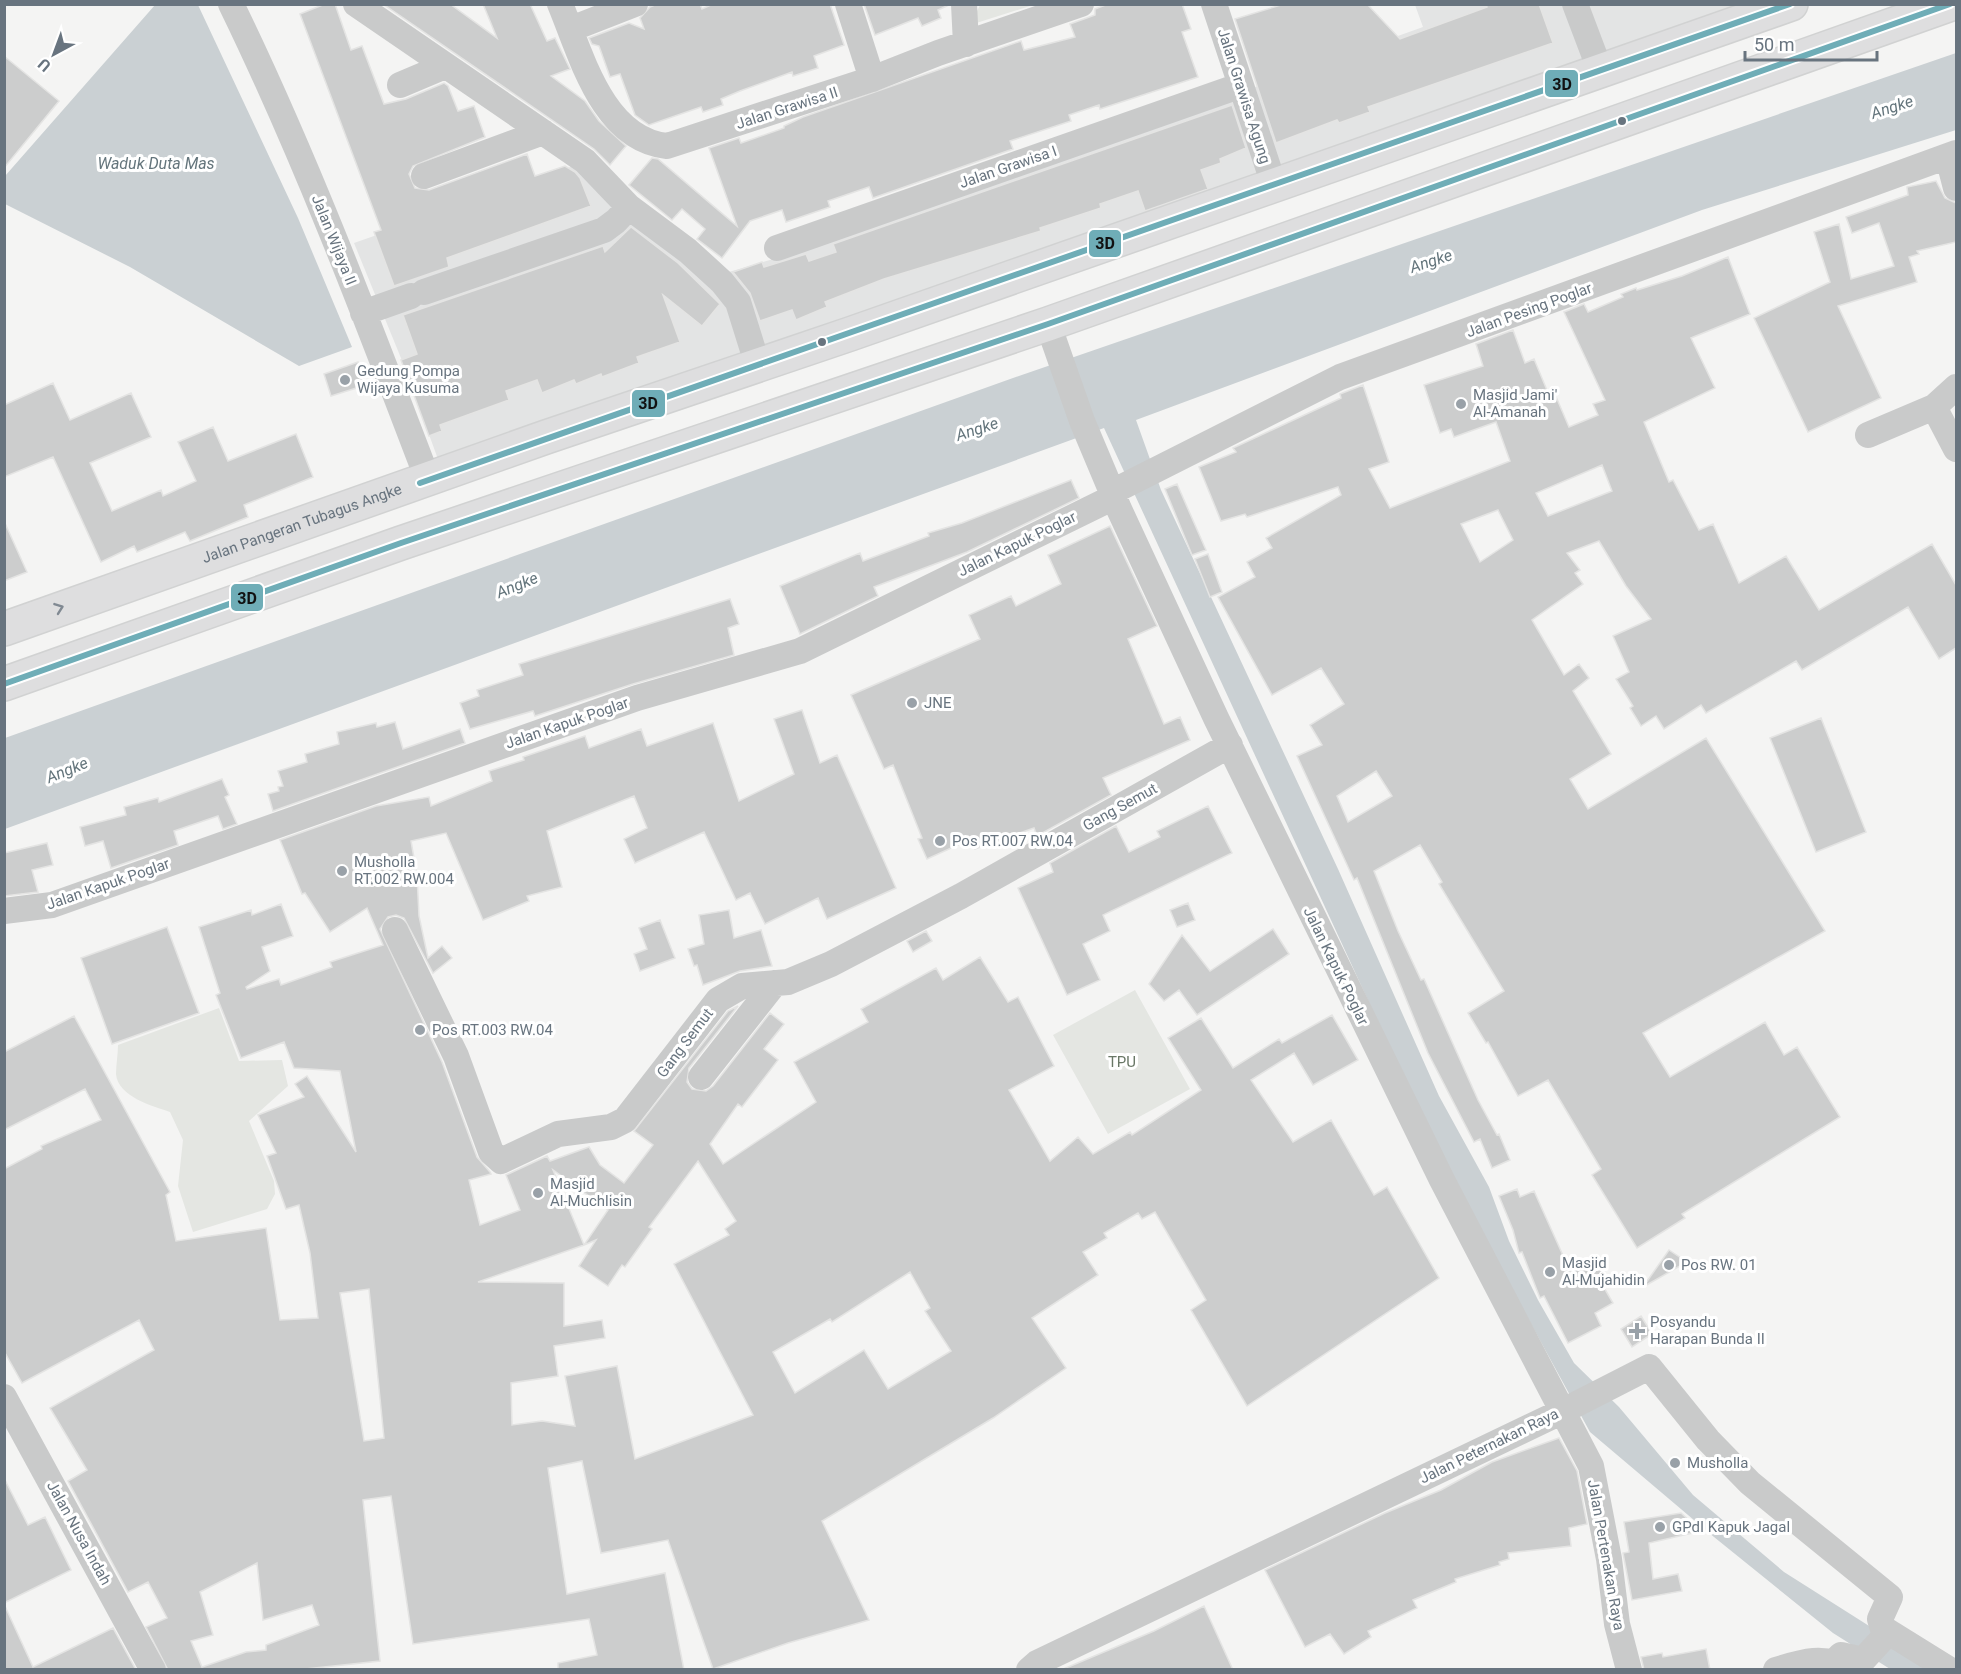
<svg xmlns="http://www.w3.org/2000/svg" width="1961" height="1674" viewBox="0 0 1961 1674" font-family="Roboto,sans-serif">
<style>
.built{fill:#e3e4e4}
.green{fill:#e4e6e2}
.water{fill:#cad0d3}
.building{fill:#cccdcd;stroke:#e4e4e3;stroke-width:1.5;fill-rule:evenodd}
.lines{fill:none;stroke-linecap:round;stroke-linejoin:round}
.major-casing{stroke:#d1d2d2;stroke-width:36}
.minor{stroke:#c9caca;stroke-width:26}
.major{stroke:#dededf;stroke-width:33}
.bus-1-casing{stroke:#fff;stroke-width:10}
.bus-1{stroke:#6fadb7;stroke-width:6}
.oneway{stroke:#808992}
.bus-dot{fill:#68747f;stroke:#fff;stroke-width:2}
.poi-dot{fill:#99a1a8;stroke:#fff;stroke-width:2}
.labels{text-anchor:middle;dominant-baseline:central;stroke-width:6;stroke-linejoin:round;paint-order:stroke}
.street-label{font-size:15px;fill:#68747f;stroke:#fff}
.poi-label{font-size:15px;fill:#68747f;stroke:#fff;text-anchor:start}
.park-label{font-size:15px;fill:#697766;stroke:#fff}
.water-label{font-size:16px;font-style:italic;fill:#64757c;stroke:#fff}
.line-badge{stroke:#fff;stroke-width:2}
.pale-badge-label{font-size:16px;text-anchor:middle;font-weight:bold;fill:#111}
</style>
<rect width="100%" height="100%" fill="#f4f4f3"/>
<path class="built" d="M 1415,5 L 1783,5 L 439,462 L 403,363 L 354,243 L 579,164 L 715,276 L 777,258 L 1423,27 Z"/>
<path class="green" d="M 980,5 L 1033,5 L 970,25 Z
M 1135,990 L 1190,1089 L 1108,1134 L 1053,1035 Z
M 219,1008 L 239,1061 L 282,1060 L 288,1086 L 249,1121 L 274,1181 L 275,1194 L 267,1209 L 193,1232 L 178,1186 L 183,1140 L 170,1112 C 153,1106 118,1097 116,1074 C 116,1065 118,1054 118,1045 Z"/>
<path class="water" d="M 155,5 L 198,5 L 298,218 L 352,347 L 299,366 L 130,267 L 5,204 L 5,176 Z
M 1956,53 L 1956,130 L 1702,210 L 1136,420 L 1161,490 L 1338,869 L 1439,1096 L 1489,1187 L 1509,1241 L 1538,1300 L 1574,1363 L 1619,1407 L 1693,1495 L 1784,1572 L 1937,1669 L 1890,1669 L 1833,1633 L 1714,1537 L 1590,1432 L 1465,1203 L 1414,1100 L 1104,428 L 5,829 L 5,738 L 1013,378 Z"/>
<path class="building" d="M 325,4 L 335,4 L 351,50 L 362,46 L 384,104 L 406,99 L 444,83 L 448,86 L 458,111 L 474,106 L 485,137 L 413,166 L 409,174 L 415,188 L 429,190 L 527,154 L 535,176 L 565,166 L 575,172 L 580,178 L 591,206 L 447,258 L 449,267 L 394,286 L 374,232 L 381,230 L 300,14 Z
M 383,4 L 450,4 L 497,38 L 483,4 L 530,4 L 547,41 L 555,38 L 570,69 L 551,76 L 585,101 L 599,121 L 626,146 L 610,165 L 594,149 Z
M 657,4 L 700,4 L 702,9 L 713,4 L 830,4 L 844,45 L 814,56 L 818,68 L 793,76 L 792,72 L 740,91 L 721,99 L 723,105 L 703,112 L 701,107 L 649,125 L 635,115 L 620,74 L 610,77 L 599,46 L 592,44 L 589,38 L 629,23 L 644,29 L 640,18 L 650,7 Z
M 864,4 L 949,4 L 949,5 L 938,10 L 941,18 L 922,26 L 918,18 L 875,35 Z
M 1108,4 L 1182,4 L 1191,29 L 1182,32 L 1198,77 L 1100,109 L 1099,105 L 1069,115 L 1071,121 L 1010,141 L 1013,149 L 873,198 L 869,187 L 828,201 L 830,207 L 786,222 L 782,210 L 750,221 L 722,258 L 697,239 L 705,229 L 682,209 L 672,220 L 629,185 L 652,158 L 658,159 L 737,226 L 709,148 L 739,138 L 741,143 L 784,128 L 784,126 L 803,117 L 1021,41 L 1024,50 L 1075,37 L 1070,24 L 1095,15 L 1095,9 Z
M 1284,4 L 1367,4 L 1400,39 L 1487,7 L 1486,4 L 1539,4 L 1553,43 L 1368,107 L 1370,112 L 1339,123 L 1337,120 L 1276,143 L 1235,19 Z
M 4,56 L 59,101 L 4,168 Z
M 1232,105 L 1246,148 L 1220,159 L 1221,163 L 1201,170 L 1208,189 L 1145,211 L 1138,191 L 1100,204 L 1101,208 L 1040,228 L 1041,231 L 884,279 L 825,302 L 827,307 L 796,320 L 792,310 L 760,321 L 750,293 L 733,272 L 762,262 L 764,267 L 806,254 L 809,261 L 836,252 L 833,244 Z
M 1936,181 L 1945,198 L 1956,203 L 1956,242 L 1917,251 L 1919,254 L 1909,257 L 1917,282 L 1838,306 L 1881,398 L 1808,432 L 1754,318 L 1830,282 L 1814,232 L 1839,224 L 1851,279 L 1894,266 L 1879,223 L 1852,233 L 1846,217 L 1908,195 L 1907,187 Z
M 631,227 L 678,263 L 720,304 L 702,326 L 663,295 L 680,342 L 637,357 L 639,363 L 602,377 L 601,374 L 576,384 L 574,380 L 542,393 L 537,380 L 506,391 L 509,400 L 440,425 L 442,431 L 429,436 L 401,360 L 417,354 L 403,315 L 603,246 L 605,252 Z
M 1728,257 L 1750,314 L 1691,338 L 1715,388 L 1644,422 L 1669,482 L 1673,480 L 1699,530 L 1713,524 L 1739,583 L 1786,556 L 1819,610 L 1932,544 L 1956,585 L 1956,648 L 1939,659 L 1908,607 L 1802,670 L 1796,661 L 1706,713 L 1701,705 L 1664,729 L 1656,716 L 1641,726 L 1630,708 L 1633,706 L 1616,679 L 1629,672 L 1613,636 L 1651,619 L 1626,586 L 1599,541 L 1567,553 L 1580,570 L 1575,573 L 1583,584 L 1532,620 L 1564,675 L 1579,664 L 1589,678 L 1573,691 L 1611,754 L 1570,779 L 1588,809 L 1706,738 L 1825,931 L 1643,1033 L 1670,1077 L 1765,1022 L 1784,1055 L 1797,1047 L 1840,1117 L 1682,1214 L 1685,1218 L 1637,1248 L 1592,1175 L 1601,1169 L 1548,1080 L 1518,1096 L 1488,1042 L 1486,1043 L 1468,1013 L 1504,991 L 1439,884 L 1442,882 L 1420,845 L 1374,871 L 1398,931 L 1421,980 L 1424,979 L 1478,1100 L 1497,1135 L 1499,1134 L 1510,1160 L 1492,1168 L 1480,1139 L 1474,1142 L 1428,1053 L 1357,878 L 1354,880 L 1297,756 L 1322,745 L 1310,725 L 1344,704 L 1321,668 L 1272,695 L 1218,597 L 1255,577 L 1247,562 L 1272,548 L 1266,538 L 1341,495 L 1338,487 L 1247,517 L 1245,514 L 1221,521 L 1199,467 L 1236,452 L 1233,448 L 1341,398 L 1340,394 L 1363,385 L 1389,462 L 1369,469 L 1390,508 L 1510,461 L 1496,422 L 1454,437 L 1451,429 L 1440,433 L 1424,385 L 1483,366 L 1476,344 L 1513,330 L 1525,363 L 1534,359 L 1549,395 L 1554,392 L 1569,427 L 1598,415 L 1593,404 L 1605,400 L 1564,312 L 1584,304 L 1588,312 L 1623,297 L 1621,294 L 1636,288 L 1637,290 L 1682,276 ZM 1602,465 L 1612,491 L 1548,516 L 1536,493 ZM 1498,510 L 1513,540 L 1480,562 L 1461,524 ZM 1376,771 L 1392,796 L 1348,822 L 1337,796 Z
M 358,362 L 366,385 L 331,396 L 324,374 Z
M 53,383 L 70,420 L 131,393 L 151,437 L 90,463 L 112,511 L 161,490 L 163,496 L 196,481 L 178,442 L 213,427 L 228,461 L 296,434 L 313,477 L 244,505 L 248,517 L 190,541 L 185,532 L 137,552 L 134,546 L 101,562 L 53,457 L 4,477 L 4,405 Z
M 1071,480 L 1079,498 L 967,552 L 874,587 L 878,596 L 800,634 L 780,586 L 860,553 L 863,561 L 929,536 L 928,533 L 962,523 Z
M 1177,484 L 1206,550 L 1192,555 L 1165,489 Z
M 4,521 L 27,572 L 4,581 Z
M 1110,526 L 1157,626 L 1128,639 L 1164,724 L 1180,717 L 1190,740 L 1103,778 L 1111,795 L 1037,836 L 1034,828 L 975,849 L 971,839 L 927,859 L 918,839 L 922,838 L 893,765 L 884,769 L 851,695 L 980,639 L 969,615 L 1011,596 L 1016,606 L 1061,584 L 1048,555 Z
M 1208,554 L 1222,592 L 1210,597 L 1195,559 Z
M 730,599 L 739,624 L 728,628 L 734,655 L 633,684 L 535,716 L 533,711 L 470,729 L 460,703 L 479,696 L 477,690 L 523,675 L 519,664 Z
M 802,710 L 820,763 L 837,755 L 896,888 L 827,919 L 818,898 L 765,924 L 750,893 L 736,900 L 704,832 L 635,863 L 624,839 L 647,828 L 634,796 L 547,831 L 562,887 L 527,896 L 529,901 L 483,920 L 446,833 L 411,841 L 417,875 L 419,916 L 428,958 L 442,946 L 452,958 L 433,973 L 404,918 L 396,915 L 388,917 L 380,929 L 442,1062 L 477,1157 L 490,1172 L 491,1174 L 469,1180 L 480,1225 L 520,1210 L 506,1175 L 547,1156 L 550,1161 L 589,1147 L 600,1165 L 624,1183 L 653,1145 L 634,1131 L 728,1011 L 738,1006 L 689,1068 L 687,1082 L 692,1089 L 706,1091 L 713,1086 L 770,1013 L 784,1024 L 764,1049 L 778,1060 L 742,1107 L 738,1104 L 710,1144 L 723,1164 L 816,1102 L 794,1062 L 868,1022 L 861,1009 L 936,968 L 943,980 L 980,957 L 1008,1002 L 1018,997 L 1054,1066 L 1009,1090 L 1050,1161 L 1078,1137 L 1093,1154 L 1130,1132 L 1132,1135 L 1201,1090 L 1168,1038 L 1201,1018 L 1233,1068 L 1279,1039 L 1282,1043 L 1332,1015 L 1358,1060 L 1313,1085 L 1294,1053 L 1251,1080 L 1293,1142 L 1331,1120 L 1374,1195 L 1387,1187 L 1439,1278 L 1247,1406 L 1191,1310 L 1206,1300 L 1155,1212 L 1142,1219 L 1138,1213 L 1104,1233 L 1107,1238 L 1083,1252 L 1098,1275 L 1032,1318 L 1066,1368 L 993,1418 L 822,1521 L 869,1620 L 788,1643 L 713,1669 L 668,1540 L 601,1553 L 582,1461 L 548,1468 L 567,1594 L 665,1573 L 684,1670 L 558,1670 L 558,1663 L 597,1655 L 589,1619 L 413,1644 L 391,1496 L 363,1500 L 380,1661 L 296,1670 L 168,1670 L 146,1627 L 167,1618 L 148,1582 L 128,1592 L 68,1481 L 87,1470 L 50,1408 L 154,1350 L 139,1320 L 22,1383 L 4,1351 L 4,1169 L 42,1149 L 41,1146 L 101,1120 L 85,1089 L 4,1130 L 4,1052 L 74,1016 L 170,1192 L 166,1195 L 176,1241 L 266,1228 L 280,1320 L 318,1318 L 310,1253 L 299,1205 L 286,1209 L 267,1156 L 276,1153 L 258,1115 L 304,1097 L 295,1084 L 307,1076 L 356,1152 L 340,1071 L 294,1068 L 284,1042 L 241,1058 L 216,995 L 220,993 L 199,927 L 251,910 L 252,915 L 281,904 L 293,936 L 262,947 L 270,971 L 246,987 L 247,989 L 279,979 L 281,985 L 332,967 L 330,962 L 383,945 L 367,908 L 330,932 L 305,893 L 302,894 L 280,840 L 376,806 L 429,797 L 431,806 L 492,781 L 489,771 L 524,760 L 523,757 L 585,736 L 589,748 L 641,729 L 647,746 L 713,723 L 739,801 L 794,774 L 774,719 ZM 698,1161 L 736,1221 L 725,1229 L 729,1235 L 674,1264 L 753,1415 L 635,1459 L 617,1366 L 565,1376 L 575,1426 L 542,1421 L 512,1425 L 511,1383 L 558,1376 L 554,1346 L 605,1338 L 602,1320 L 564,1326 L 564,1283 L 478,1282 L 584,1245 L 553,1170 L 608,1210 L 584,1245 L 596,1240 L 579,1266 L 608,1286 L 622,1265 L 625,1267 L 652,1229 L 649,1227 ZM 910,1272 L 930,1308 L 925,1311 L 951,1351 L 888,1389 L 864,1350 L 795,1393 L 773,1352 L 830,1319 L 832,1322 ZM 369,1289 L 384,1438 L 364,1441 L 340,1293 ZM 257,1563 L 263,1620 L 312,1605 L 319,1625 L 266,1645 L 266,1650 L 246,1652 L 202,1667 L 191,1641 L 213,1635 L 200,1592 Z
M 1821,718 L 1866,832 L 1816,852 L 1770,738 Z
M 395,722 L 403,749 L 460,729 L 465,743 L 273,811 L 268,794 L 279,791 L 278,787 L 283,786 L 278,771 L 307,762 L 305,754 L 339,744 L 337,732 L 376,723 L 377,727 Z
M 222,779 L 229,795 L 225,797 L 237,824 L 223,829 L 218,816 L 174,831 L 178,845 L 111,868 L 103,841 L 85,846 L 80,827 L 126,815 L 124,807 L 158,798 L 159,802 Z
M 1208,806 L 1232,853 L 1103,915 L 1110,931 L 1083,944 L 1100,980 L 1067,995 L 1018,888 L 1053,872 L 1050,863 L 1116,826 L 1129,852 L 1160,837 L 1157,831 Z
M 47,843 L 53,865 L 32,870 L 38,892 L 4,896 L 4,853 Z
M 1188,903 L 1195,920 L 1177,927 L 1170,910 Z
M 729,910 L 734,938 L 761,930 L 772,966 L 740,971 L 703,985 L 697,965 L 694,966 L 688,949 L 704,944 L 699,915 Z
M 660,920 L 675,958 L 640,971 L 634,954 L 647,949 L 639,928 Z
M 167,927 L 199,1013 L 112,1044 L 81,958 Z
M 1273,929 L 1289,954 L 1197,1015 L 1179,990 L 1164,1001 L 1149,984 L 1182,935 L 1210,971 Z
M 926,931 L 932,941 L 913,952 L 907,941 Z
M 1517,1189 L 1520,1197 L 1534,1191 L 1570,1271 L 1597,1259 L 1604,1277 L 1599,1279 L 1613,1303 L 1595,1313 L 1601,1326 L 1568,1343 L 1544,1296 L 1540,1298 L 1522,1252 L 1519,1253 L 1513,1230 L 1499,1196 Z
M 1669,1250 L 1687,1262 L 1643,1287 Z
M 1641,1316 L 1652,1334 L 1632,1347 L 1621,1329 Z
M 1559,1438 L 1577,1471 L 1587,1524 L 1569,1528 L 1571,1546 L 1508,1553 L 1509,1559 L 1499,1562 L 1500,1565 L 1455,1579 L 1456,1582 L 1413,1600 L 1417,1608 L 1368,1631 L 1371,1637 L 1344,1654 L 1330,1634 L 1305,1647 L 1265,1570 L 1385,1513 L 1441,1490 L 1492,1462 Z
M 4,1478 L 28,1525 L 45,1517 L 71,1570 L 4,1603 Z
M 1681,1513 L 1701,1531 L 1649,1543 L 1653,1579 L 1678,1574 L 1682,1591 L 1632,1600 L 1623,1553 L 1629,1552 L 1624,1522 Z
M 4,1604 L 33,1667 L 113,1628 L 136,1670 L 4,1670 Z
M 1204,1606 L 1233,1670 L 1061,1670 L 1154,1631 Z
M 1706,1649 L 1710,1670 L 1644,1670 L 1641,1657 L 1662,1653 L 1663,1657 Z"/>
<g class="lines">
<g class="major-casing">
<g id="major">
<path id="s1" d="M 4,629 L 546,437 L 850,334 L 1791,4"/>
<path d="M 4,684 L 401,543 L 1048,324 L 1951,4"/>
</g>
</g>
<path class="minor" d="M 231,4 C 306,158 367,320 428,480
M 356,4 L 585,161 L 629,207 L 688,251 L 722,282 L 738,302 L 758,366
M 560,4 C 581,54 602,139 667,146 L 872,79 L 938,53 L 1081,4
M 848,4 L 872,79
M 964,4 L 966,44
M 1214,4 L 1274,185
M 1575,4 L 1600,70
M 571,29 L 635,4
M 400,85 L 445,66
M 1948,157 L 1956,188
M 424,176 L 543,132
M 777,248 L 1239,86
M 424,292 L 604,230 L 616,221 L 629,207
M 363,313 L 411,296
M 1048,324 L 1082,421 L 1119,509 L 1216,718 L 1442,1180 L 1591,1466 L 1609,1559 L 1617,1624 L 1629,1670
M 1934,407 L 1956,449
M 1868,435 L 1934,407 L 1956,387
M 1112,492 L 1340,377 L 1956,153
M 4,911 L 52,905 L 637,698 L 800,651 L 1114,497
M 395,930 L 456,1056 L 491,1152 L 501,1161 L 558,1134 L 611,1127 L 625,1120 L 718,1000 L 742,986 L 788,982 L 831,964 L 961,896 L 1230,745
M 701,1077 L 775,983
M 4,1397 L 153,1670
M 1884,1629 L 1950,1670
M 1029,1670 L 1037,1663 L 1561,1412 L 1649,1367 L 1708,1440 L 1750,1483 L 1890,1597 L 1880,1619 L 1885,1636 L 1863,1660 L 1841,1655 L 1835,1661
M 1776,1670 C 1801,1662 1825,1654 1849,1670"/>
<use href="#major" class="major"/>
<g class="bus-1-casing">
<path id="bus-1" d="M 420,483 L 1790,4
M 4,684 L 401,543 L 1048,324 L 1950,4"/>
</g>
<use href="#bus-1" class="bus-1"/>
</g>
<defs><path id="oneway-chevron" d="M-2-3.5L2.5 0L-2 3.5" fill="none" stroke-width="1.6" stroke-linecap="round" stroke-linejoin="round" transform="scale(1.5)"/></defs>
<use class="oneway" href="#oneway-chevron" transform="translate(59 608) rotate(-20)"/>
<g class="bus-dot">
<circle cx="1622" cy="121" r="5"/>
<circle cx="822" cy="342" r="5"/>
</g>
<g class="poi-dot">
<circle cx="345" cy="380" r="6"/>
<circle cx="1461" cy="404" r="6"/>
<circle cx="912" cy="703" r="6"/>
<circle cx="940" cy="841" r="6"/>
<circle cx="342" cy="871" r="6"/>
<circle cx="420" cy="1030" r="6"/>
<circle cx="538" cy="1193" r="6"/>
<circle cx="1669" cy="1265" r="6"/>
<circle cx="1550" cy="1272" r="6"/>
<path d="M1634 1322h6v6h6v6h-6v6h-6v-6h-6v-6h6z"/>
<circle cx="1675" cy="1463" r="6"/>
<circle cx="1660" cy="1527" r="6"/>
</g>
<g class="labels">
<g class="street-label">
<text transform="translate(1244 96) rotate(72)">Jalan Grawisa Agung</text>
<text transform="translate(787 108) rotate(-18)">Jalan Grawisa II</text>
<text transform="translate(1008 167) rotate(-19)">Jalan Grawisa I</text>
<text transform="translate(334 240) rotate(68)">Jalan Wijaya II</text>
<text transform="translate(1529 310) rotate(-20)">Jalan Pesing Poglar</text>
<text stroke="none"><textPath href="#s1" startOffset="316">Jalan Pangeran Tubagus Angke</textPath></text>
<text transform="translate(1017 544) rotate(-26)">Jalan Kapuk Poglar</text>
<text transform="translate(567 723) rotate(-19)">Jalan Kapuk Poglar</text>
<text transform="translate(1120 807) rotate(-29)">Gang Semut</text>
<text transform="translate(108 884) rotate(-19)">Jalan Kapuk Poglar</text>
<text transform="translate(1336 966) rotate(64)">Jalan Kapuk Poglar</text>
<text transform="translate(685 1043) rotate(-53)">Gang Semut</text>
<text transform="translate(1489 1446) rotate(-26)">Jalan Peternakan Raya</text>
<text transform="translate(79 1533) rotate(61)">Jalan Nusa Indah</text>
<text transform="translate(1606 1555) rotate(80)">Jalan Pertenakan Raya</text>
</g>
<g class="poi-label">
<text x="357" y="371">Gedung Pompa<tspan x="357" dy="17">Wijaya Kusuma</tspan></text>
<text x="1473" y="395">Masjid Jami'<tspan x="1473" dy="17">Al-Amanah</tspan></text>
<text x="924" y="703">JNE</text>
<text x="952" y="841">Pos RT.007 RW.04</text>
<text x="354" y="862">Musholla<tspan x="354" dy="17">RT.002 RW.004</tspan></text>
<text x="432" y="1030">Pos RT.003 RW.04</text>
<text x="550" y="1184">Masjid<tspan x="550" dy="17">Al-Muchlisin</tspan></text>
<text x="1562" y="1263">Masjid<tspan x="1562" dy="17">Al-Mujahidin</tspan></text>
<text x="1681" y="1265">Pos RW. 01</text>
<text x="1650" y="1322">Posyandu<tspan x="1650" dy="17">Harapan Bunda II</tspan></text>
<text x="1687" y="1463">Musholla</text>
<text x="1672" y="1527">GPdI Kapuk Jagal</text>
</g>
<g class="park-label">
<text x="1122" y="1062">TPU</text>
</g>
<g class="water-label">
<text transform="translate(1892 107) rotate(-18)">Angke</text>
<text x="156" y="163">Waduk Duta Mas</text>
<text transform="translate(1431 261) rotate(-18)">Angke</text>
<text transform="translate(977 429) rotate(-18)">Angke</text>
<text transform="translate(517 585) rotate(-22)">Angke</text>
<text transform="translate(67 770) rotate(-22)">Angke</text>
</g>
</g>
<g class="line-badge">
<rect x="1544" y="69" width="35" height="29" rx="6" fill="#6fadb7"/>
<rect x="1088" y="229" width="34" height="29" rx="6" fill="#6fadb7"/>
<rect x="631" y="389" width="35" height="29" rx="6" fill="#6fadb7"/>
<rect x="230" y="583" width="34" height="29" rx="6" fill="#6fadb7"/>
</g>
<g class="pale-badge-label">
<text x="1562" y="90">3D</text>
<text x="1105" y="249">3D</text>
<text x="648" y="409">3D</text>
<text x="247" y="604">3D</text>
</g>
<rect width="1961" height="1674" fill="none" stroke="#68747f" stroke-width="12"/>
<g transform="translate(54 54) rotate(221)" stroke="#ffffff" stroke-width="4.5" paint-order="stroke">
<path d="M0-4.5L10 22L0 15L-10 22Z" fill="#68747f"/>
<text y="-9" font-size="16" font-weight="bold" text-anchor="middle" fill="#68747f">U</text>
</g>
<path d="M1745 51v9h132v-9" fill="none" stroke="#68747f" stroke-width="3"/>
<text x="1754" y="51" font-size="18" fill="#68747f" stroke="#ffffff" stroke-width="4.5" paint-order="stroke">50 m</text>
</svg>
